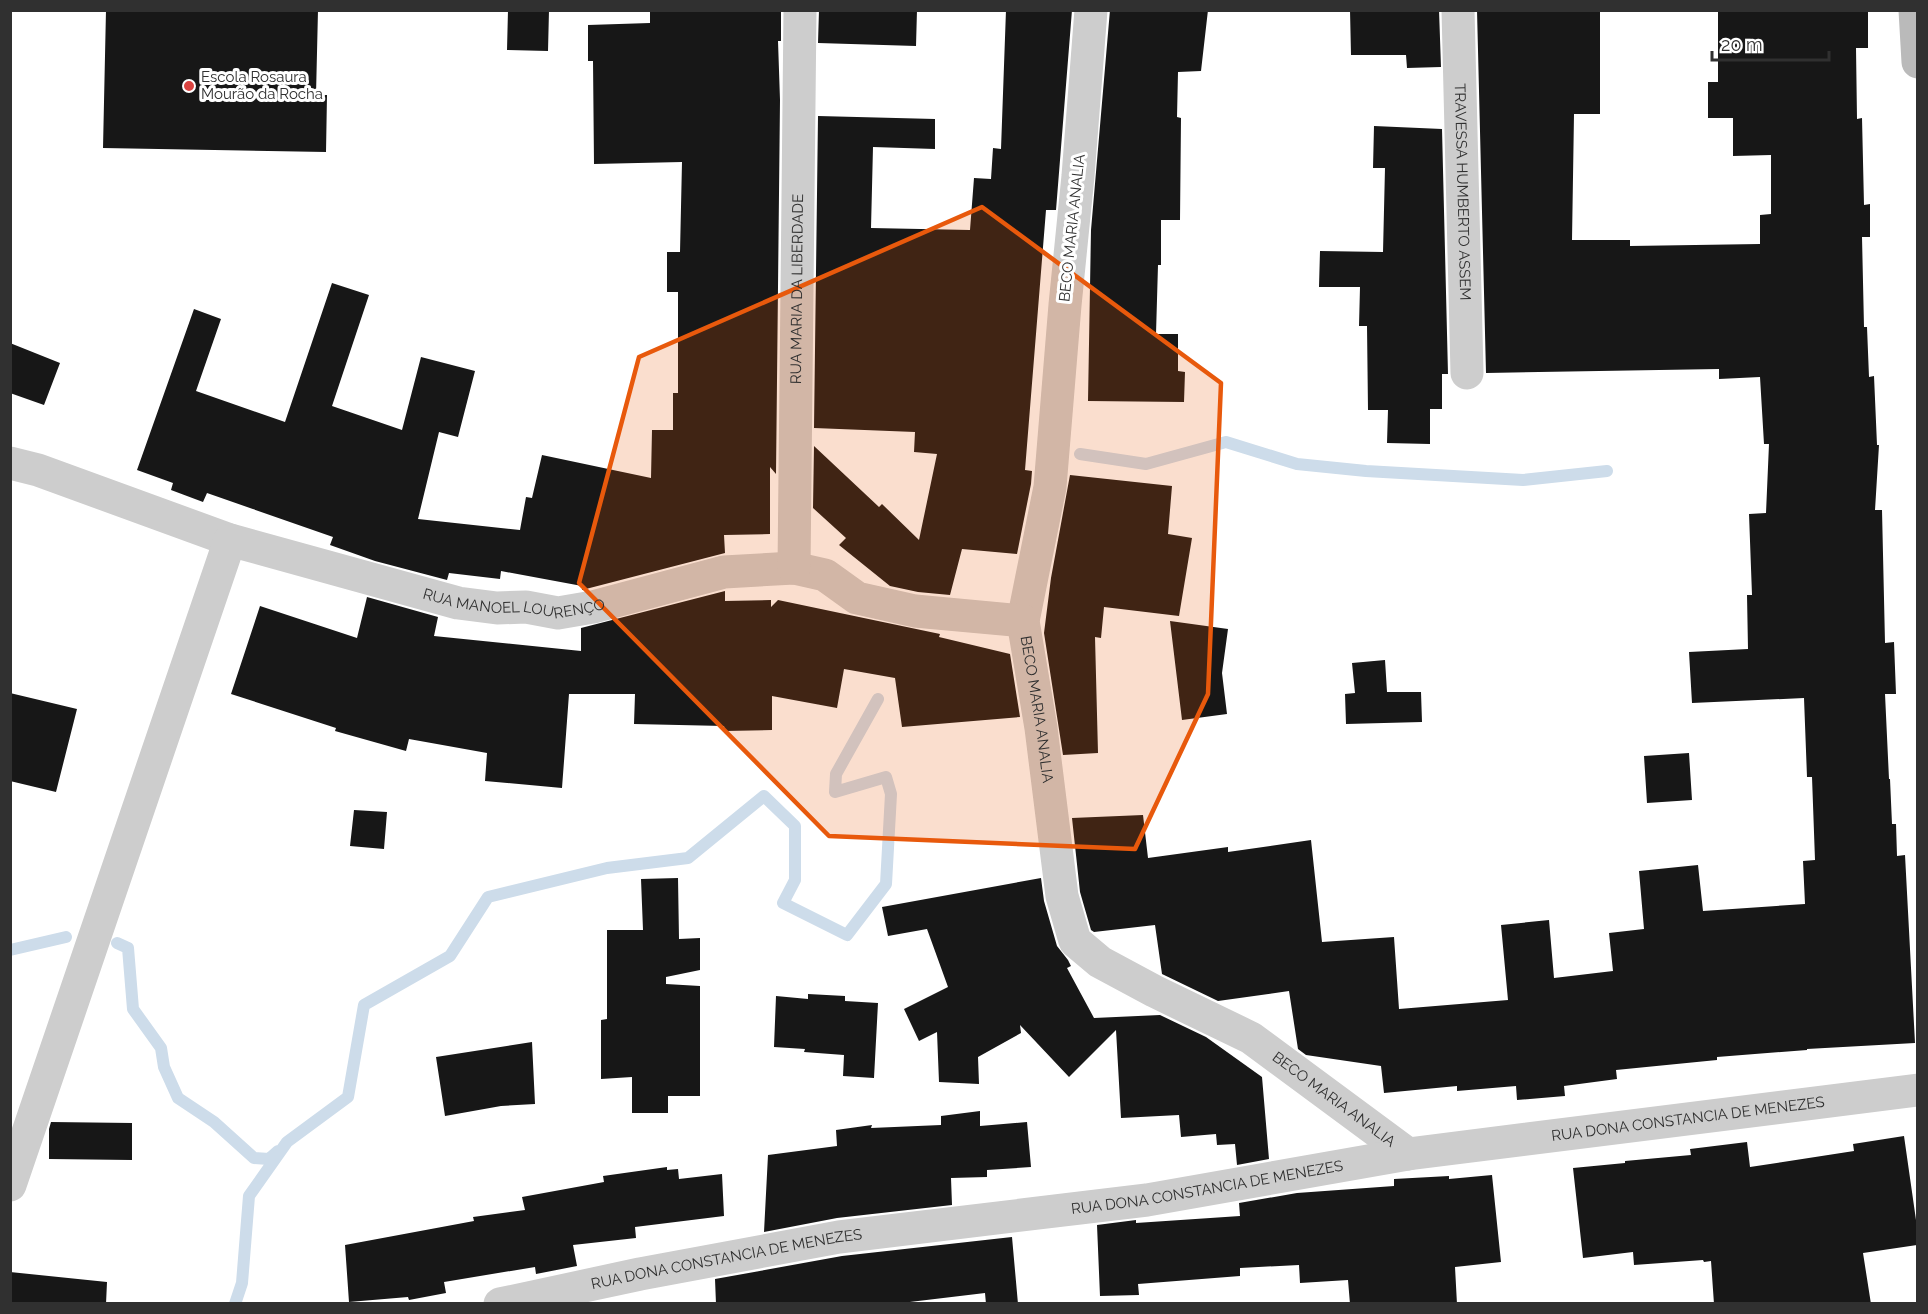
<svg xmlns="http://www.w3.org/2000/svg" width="1928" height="1314" viewBox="0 0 1928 1314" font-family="Raleway,sans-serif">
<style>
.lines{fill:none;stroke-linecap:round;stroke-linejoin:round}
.stream{stroke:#cddcea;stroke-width:12}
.building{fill:#171717}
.street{stroke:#cdcdcd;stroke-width:33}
.secondary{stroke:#bababa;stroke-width:33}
.marked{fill:#e8590c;fill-opacity:0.2;stroke:#e8590c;stroke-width:4.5;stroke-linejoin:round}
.poi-dot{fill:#da4340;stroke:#fff;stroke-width:2}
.labels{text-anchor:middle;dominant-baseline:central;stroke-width:6;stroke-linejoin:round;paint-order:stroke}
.poi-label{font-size:15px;fill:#303030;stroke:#fff;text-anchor:start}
.street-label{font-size:15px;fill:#303030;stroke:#fff}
</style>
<rect width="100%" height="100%" fill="#fff"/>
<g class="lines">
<path class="stream" d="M 1080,454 L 1146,464 L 1226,442 L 1297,464 L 1366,471 L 1523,480 L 1607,471
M 117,943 L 128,948 L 133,1009 L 161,1048 L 164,1067 L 178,1098 L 214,1122 L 254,1158 L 269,1159 L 278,1151
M 10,950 L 66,937
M 235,1304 L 242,1283 L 249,1196 L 287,1142 L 348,1097 L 364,1005 L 450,956 L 488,897 L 607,868 L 688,858 L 764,796 L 795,826 L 795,880 L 783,903 L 847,935 L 886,884 L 891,794 L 886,777 L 835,792 L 836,774 L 878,699"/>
</g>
<path class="building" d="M 106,10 L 318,10 L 316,95 L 327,95 L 326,152 L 103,148 Z
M 508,10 L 549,10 L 548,51 L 507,50 Z
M 650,10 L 781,10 L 781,41 L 778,41 L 780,100 L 776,474 L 770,467 L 770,534 L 724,535 L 725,553 L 582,590 L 582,586 L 501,571 L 500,579 L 449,573 L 447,580 L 375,561 L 330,545 L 333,537 L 207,493 L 203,502 L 171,490 L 173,483 L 137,470 L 194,309 L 221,319 L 196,391 L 285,422 L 332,283 L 369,295 L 332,406 L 402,430 L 421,357 L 475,371 L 458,437 L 439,432 L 418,519 L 520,530 L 526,497 L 532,498 L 542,455 L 651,478 L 652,430 L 673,430 L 673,393 L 678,393 L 678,292 L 667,292 L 667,252 L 680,252 L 682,162 L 594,164 L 593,61 L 588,61 L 588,25 L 650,23 Z
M 819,10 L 917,10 L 916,46 L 818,43 Z
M 1006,10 L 1072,10 L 1056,210 L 1046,210 L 1025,470 L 1032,471 L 1031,484 L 1017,554 L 962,549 L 950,595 L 918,592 L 890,586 L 839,545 L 846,538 L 813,508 L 814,446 L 879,507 L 882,504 L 919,540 L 937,454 L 914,452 L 915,432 L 814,428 L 818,116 L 935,119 L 935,149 L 873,147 L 871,228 L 970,230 L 974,178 L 991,179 L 993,148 L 1001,149 Z
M 1110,10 L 1208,10 L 1201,71 L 1178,72 L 1177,117 L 1181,118 L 1180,220 L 1161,220 L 1161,265 L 1158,265 L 1156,334 L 1178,334 L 1178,371 L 1185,372 L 1184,402 L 1088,401 L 1091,230 Z
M 1350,10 L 1439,10 L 1441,67 L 1407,68 L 1406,55 L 1351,55 Z
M 1477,10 L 1600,10 L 1600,114 L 1574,114 L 1572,240 L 1630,240 L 1630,246 L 1760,244 L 1760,215 L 1771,214 L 1771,155 L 1733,156 L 1733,118 L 1708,118 L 1708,82 L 1718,82 L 1718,10 L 1868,10 L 1868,48 L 1856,48 L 1857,119 L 1862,118 L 1864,205 L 1870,204 L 1870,237 L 1862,237 L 1864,327 L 1867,327 L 1869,377 L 1874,376 L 1877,445 L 1879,445 L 1875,510 L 1882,510 L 1885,643 L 1894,642 L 1896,694 L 1885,694 L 1889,779 L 1890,779 L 1892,824 L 1896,824 L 1897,856 L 1905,855 L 1915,1043 L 1807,1049 L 1807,1050 L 1717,1057 L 1717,1060 L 1616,1070 L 1617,1079 L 1564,1086 L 1565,1096 L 1517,1100 L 1516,1086 L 1457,1091 L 1457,1086 L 1384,1093 L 1381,1066 L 1306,1055 L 1298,1049 L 1289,991 L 1218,1001 L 1162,974 L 1155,925 L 1094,932 L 1091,930 L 1080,892 L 1072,818 L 1143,815 L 1148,858 L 1228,847 L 1228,852 L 1311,840 L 1322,942 L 1394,937 L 1399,1009 L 1508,1000 L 1501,925 L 1549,920 L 1554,978 L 1613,971 L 1609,933 L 1644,929 L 1639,871 L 1698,865 L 1703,911 L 1805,904 L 1803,861 L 1815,860 L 1812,777 L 1807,777 L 1804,698 L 1692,703 L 1689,652 L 1748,649 L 1747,595 L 1752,595 L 1749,514 L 1766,513 L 1769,444 L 1764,444 L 1760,377 L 1719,379 L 1719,369 L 1486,373 Z
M 1374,126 L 1442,129 L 1448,374 L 1442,374 L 1442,409 L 1430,409 L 1430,444 L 1387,443 L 1388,410 L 1368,410 L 1367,326 L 1359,326 L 1360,287 L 1319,287 L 1320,251 L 1383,252 L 1385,168 L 1373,168 Z
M 10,343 L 60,363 L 44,405 L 10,393 Z
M 1070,475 L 1172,486 L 1168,534 L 1192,538 L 1179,616 L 1104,607 L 1101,638 L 1095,637 L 1098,753 L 1063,755 L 1044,633 L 1051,578 Z
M 725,591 L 725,601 L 771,600 L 771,607 L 778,600 L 940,634 L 939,637 L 1010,654 L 1020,717 L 902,727 L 895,678 L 844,669 L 837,708 L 772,696 L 772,730 L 725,731 L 724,726 L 634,724 L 635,694 L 569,694 L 562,788 L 485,781 L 487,753 L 409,739 L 406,751 L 335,731 L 336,728 L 231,694 L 260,606 L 357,638 L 367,597 L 438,617 L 434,636 L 581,651 L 581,628 Z
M 1170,621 L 1228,629 L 1222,673 L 1227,714 L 1182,720 Z
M 1385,660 L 1387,692 L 1421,692 L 1422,722 L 1346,724 L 1345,694 L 1355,693 L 1352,663 Z
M 10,693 L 77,709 L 56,792 L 10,781 Z
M 1689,753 L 1692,800 L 1647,803 L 1644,756 Z
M 354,810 L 387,812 L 384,849 L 350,846 Z
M 678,878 L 679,939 L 700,938 L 700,970 L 666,977 L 666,984 L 700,986 L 700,1096 L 668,1096 L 668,1113 L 632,1113 L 632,1077 L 601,1079 L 601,1020 L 607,1019 L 607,930 L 643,930 L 641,879 Z
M 1041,878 L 1044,901 L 1057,946 L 1068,960 L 1071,966 L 1067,968 L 1094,1018 L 1160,1015 L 1206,1037 L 1262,1077 L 1269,1159 L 1237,1165 L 1235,1144 L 1217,1145 L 1216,1134 L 1181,1137 L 1179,1115 L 1121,1118 L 1116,1030 L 1069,1077 L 1020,1025 L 1021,1033 L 978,1057 L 979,1084 L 939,1082 L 937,1032 L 919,1041 L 904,1009 L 948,987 L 927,929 L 888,936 L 882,907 Z
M 808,994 L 845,996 L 845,1001 L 878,1003 L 874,1078 L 843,1076 L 844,1055 L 804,1052 L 805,1049 L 774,1047 L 776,996 L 808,999 Z
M 532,1042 L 535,1104 L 501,1106 L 445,1116 L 436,1057 Z
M 980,1111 L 980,1126 L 1027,1122 L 1031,1167 L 987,1170 L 987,1177 L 951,1178 L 952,1205 L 837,1218 L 764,1232 L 768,1155 L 837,1146 L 836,1130 L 872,1125 L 871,1128 L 941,1125 L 941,1116 Z
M 51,1122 L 132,1123 L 132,1160 L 49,1159 L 49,1129 Z
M 1904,1136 L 1917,1227 L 1917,1245 L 1863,1253 L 1871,1304 L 1714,1304 L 1711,1261 L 1704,1262 L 1703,1260 L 1634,1265 L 1633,1252 L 1583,1258 L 1573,1168 L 1625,1163 L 1625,1161 L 1691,1155 L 1690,1149 L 1747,1142 L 1750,1167 L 1854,1151 L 1853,1144 Z
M 667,1167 L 667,1170 L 678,1169 L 679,1179 L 722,1174 L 724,1216 L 635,1227 L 636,1238 L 573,1245 L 577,1266 L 536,1274 L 535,1267 L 444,1282 L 446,1293 L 409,1300 L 408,1297 L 349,1302 L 345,1245 L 474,1221 L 473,1217 L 525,1210 L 522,1197 L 604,1182 L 603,1176 Z
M 1492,1175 L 1501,1262 L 1455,1267 L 1457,1304 L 1350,1304 L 1348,1280 L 1300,1283 L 1299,1265 L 1240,1268 L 1240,1276 L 1138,1284 L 1139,1295 L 1100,1296 L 1097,1225 L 1136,1220 L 1136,1223 L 1240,1216 L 1239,1203 L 1297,1193 L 1394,1186 L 1394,1179 L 1449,1176 L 1449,1179 Z
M 1012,1237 L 1018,1304 L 986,1304 L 985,1293 L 893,1304 L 716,1304 L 715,1279 L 842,1256 Z
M 10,1272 L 107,1282 L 106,1304 L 10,1304 Z"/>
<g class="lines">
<g class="street">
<path id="s1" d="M 1091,10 L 1078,176 L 1065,305 L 1050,487 L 1023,621 L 1041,728 L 1062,896 L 1075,941 L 1100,962 L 1154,991 L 1251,1038 L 1408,1154"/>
<path id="s2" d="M 1458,10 L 1467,373"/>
<path id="s3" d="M 10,463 L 38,470 L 230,540 L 458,603 L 497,608 L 526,607 L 558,613 L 593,607 L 724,572 L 794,568 L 825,575 L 857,598 L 915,611 L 1023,621"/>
<path id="s4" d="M 794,568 L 800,10"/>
<path d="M 10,1185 L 230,540"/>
<path id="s5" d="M 500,1304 L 640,1274 L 839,1237 L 1147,1200 L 1408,1154 L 1918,1090"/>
</g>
<path class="secondary" d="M 1915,10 L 1918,62"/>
</g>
<path class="marked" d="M 982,207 L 1221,383 L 1208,694 L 1135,849 L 829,836 L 579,583 L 639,357 Z"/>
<circle class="poi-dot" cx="189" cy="86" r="6"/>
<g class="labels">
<g class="poi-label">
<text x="201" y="77">Escola Rosaura<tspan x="201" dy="17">Mourão da Rocha</tspan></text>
</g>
<g class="street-label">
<text stroke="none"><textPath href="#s2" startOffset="182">TRAVESSA HUMBERTO ASSEM</textPath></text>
<text transform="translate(1072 228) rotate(-84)">BECO MARIA ANALIA</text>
<text stroke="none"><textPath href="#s4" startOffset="279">RUA MARIA DA LIBERDADE</textPath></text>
<text stroke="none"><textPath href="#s3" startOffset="526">RUA MANOEL LOURENÇO</textPath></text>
<text stroke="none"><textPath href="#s1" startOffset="705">BECO MARIA ANALIA</textPath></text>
<text stroke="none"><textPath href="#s1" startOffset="1245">BECO MARIA ANALIA</textPath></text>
<text stroke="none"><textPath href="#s5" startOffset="1203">RUA DONA CONSTANCIA DE MENEZES</textPath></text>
<text stroke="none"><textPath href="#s5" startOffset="717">RUA DONA CONSTANCIA DE MENEZES</textPath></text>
<text stroke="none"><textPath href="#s5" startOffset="231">RUA DONA CONSTANCIA DE MENEZES</textPath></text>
</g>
</g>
<rect width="1928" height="1314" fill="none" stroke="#303030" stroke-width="24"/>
<path d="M1712 51v9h117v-9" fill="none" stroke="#303030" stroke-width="3"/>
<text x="1721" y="51" font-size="18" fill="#303030" stroke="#ffffff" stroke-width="4.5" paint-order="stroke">20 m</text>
</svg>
